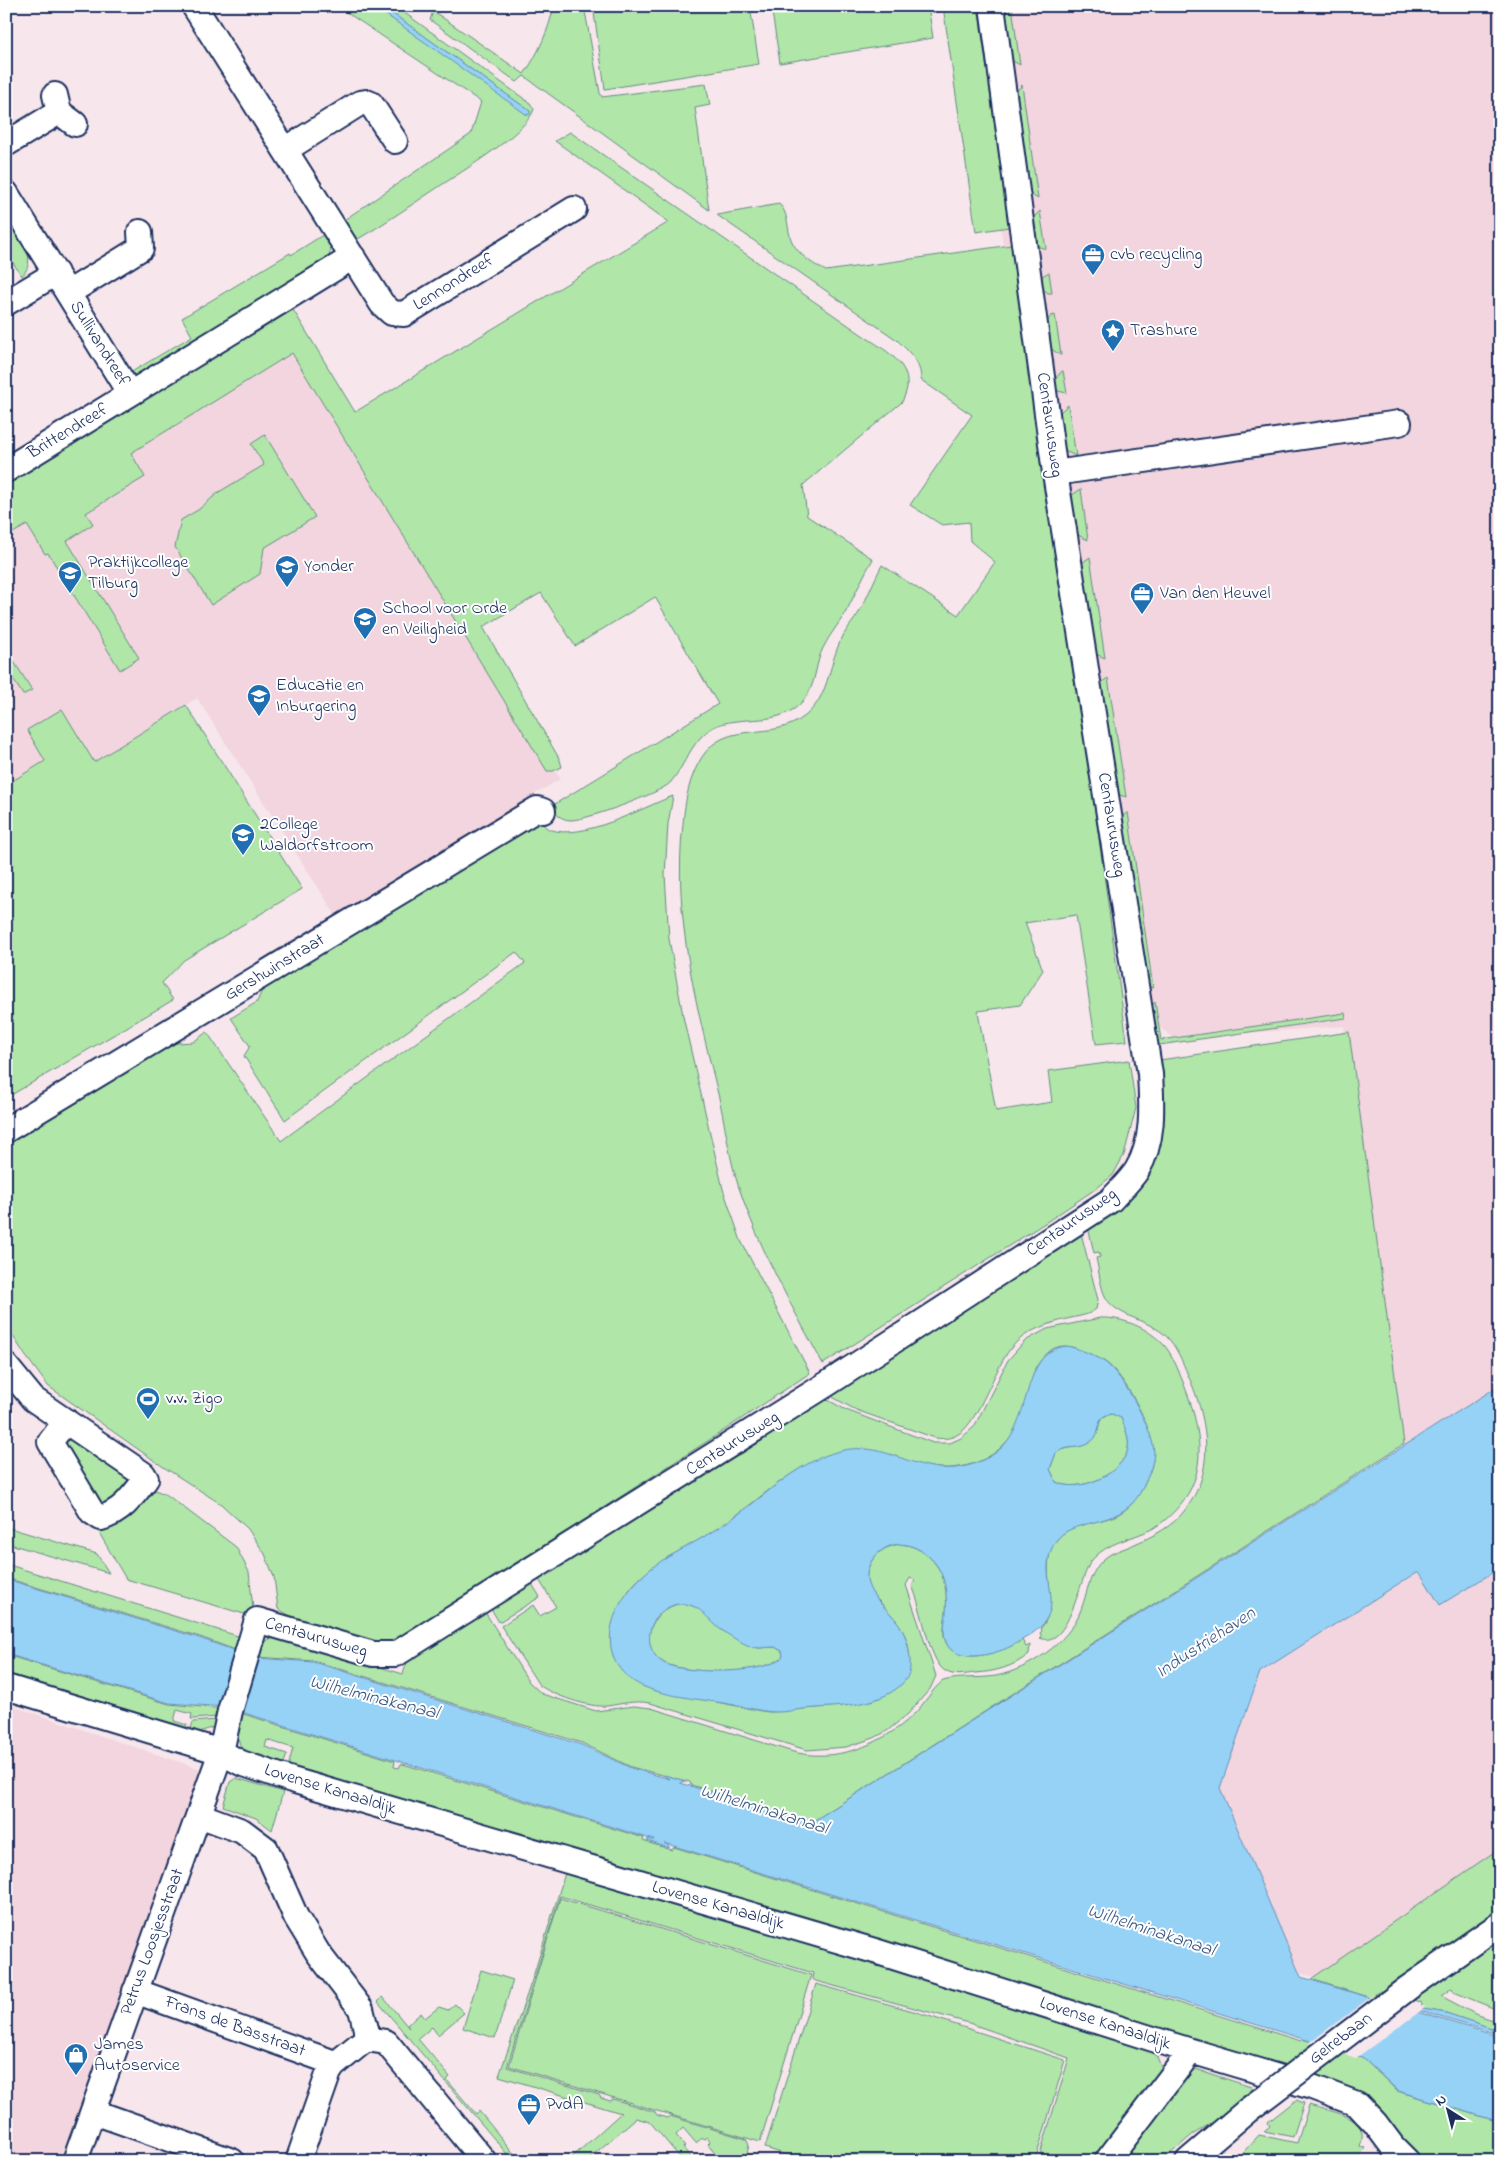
<svg xmlns="http://www.w3.org/2000/svg" width="1506" height="2167" viewBox="0 0 1506 2167" font-family="'Indie Flower',sans-serif">
<style>
.built{fill:#f2d5de}
.green{fill:#b0e6a8;stroke:#668a83}
.water{fill:#96d2f6;stroke:#6591b9;fill-rule:evenodd}
.pier{fill:#f7e6ec}
.lines{fill:none;stroke-linecap:round;stroke-linejoin:round}
.minor-casing{stroke:#1b2f5e;stroke-width:28}
.minor{stroke:#fff;stroke-width:24}
.minor-bridge-casing{stroke:#1b2f5e;stroke-width:28;stroke-linecap:butt}
.minor-bridge{stroke:#fff;stroke-width:24}
.labels{text-anchor:middle;dominant-baseline:central;stroke-width:4;stroke-linejoin:round;paint-order:stroke}
.poi-label{font-size:18px;fill:#1b2f5e;stroke:#fff;text-anchor:start}
.street-label{font-size:18px;fill:#1b2f5e;stroke:#fff}
.water-label{font-size:19px;font-style:italic;fill:#3a5884;stroke:#fff}
</style>
<rect width="100%" height="100%" fill="#f7e6ec"/>
<filter id="ink" filterUnits="userSpaceOnUse"><feTurbulence type="fractalNoise" baseFrequency=".02" numOctaves="2"/><feDisplacementMap in="SourceGraphic" scale="10" xChannelSelector="R" yChannelSelector="G"/><feConvolveMatrix kernelMatrix="1 2 1 2 8 2 1 2 1" color-interpolation-filters="sRGB"/></filter>
<g filter="url(#ink)">
<path class="built" d="M 964,6 L 1500,6 L 1500,1398 L 1404,1457 L 1344,1026 L 1174,1038 L 1128,1004 Z
M 290,332 L 560,779 L 335,914 L 197,698 L 94,762 L 62,709 L 45,761 L 6,785 L 6,491 Z
M 1500,1543 L 1500,1850 L 1316,1977 L 1298,1973 L 1196,1775 L 1249,1659 L 1422,1553 Z
M 6,1704 L 209,1772 L 66,2161 L 6,2161 Z"/>
<path class="green" d="M 337,6 L 374,6 L 529,115 L 530,111 L 382,6 L 395,6 L 530,103 L 534,109 C 528,132 461,172 440,186 C 411,205 383,225 353,242 L 341,222 L 471,134 L 481,102 Z
M 554,6 L 584,6 L 600,93 L 602,97 L 706,84 L 710,105 L 695,108 L 709,210 L 524,76 L 517,82 L 430,20 L 433,11 L 524,74 C 538,55 549,29 554,6 Z
M 593,6 L 750,6 L 759,64 L 605,89 Z
M 771,6 L 928,6 L 933,38 L 780,63 Z
M 943,6 L 978,6 L 1009,227 L 976,232 Z
M 996,6 L 1012,6 L 1020,65 L 1002,55 Z
M 1022,85 L 1038,199 L 1022,189 L 1009,100 Z
M 570,132 L 861,334 C 878,346 910,361 907,386 C 907,391 904,397 902,402 L 803,485 L 807,516 L 873,559 C 864,574 857,590 849,606 C 842,621 830,633 823,648 C 816,662 816,680 808,694 C 786,729 749,714 718,725 C 693,735 686,765 670,783 C 660,793 587,820 571,820 C 562,820 555,814 550,807 L 718,704 L 655,597 L 575,646 L 541,593 L 483,627 L 560,760 L 562,767 L 553,771 L 547,771 L 292,353 L 131,453 L 145,477 L 86,513 L 93,524 L 67,541 L 139,658 L 120,670 L 48,553 L 45,554 L 27,525 L 6,537 L 6,477 L 289,303 L 355,412 L 669,222 L 555,141 Z
M 779,204 C 788,212 787,225 790,236 C 794,252 812,264 826,271 L 1011,245 L 1093,795 L 1127,1041 L 1096,1044 L 1076,915 L 1025,923 L 1043,970 L 1020,1005 L 978,1011 L 979,1018 L 996,1111 L 1052,1102 L 1048,1071 L 1129,1060 L 1136,1108 L 1124,1155 L 1113,1175 L 1097,1188 L 1048,1221 L 823,1364 C 792,1307 760,1250 739,1188 C 730,1161 726,1131 720,1102 C 698,1011 672,918 683,824 C 685,801 689,777 702,757 C 727,718 772,743 805,716 C 829,696 828,668 840,642 C 845,630 854,621 860,611 C 868,596 874,580 882,565 L 958,615 L 995,562 L 970,541 L 969,522 L 942,525 L 910,505 L 972,415 L 921,380 C 921,362 909,352 897,340 L 717,215 Z
M 1040,211 L 1046,249 L 1030,244 L 1027,224 Z
M 6,216 C 17,233 40,257 22,276 L 6,253 L 6,247 L 11,253 L 13,252 L 6,242 Z
M 326,233 C 331,244 334,251 325,261 L 134,379 L 130,373 L 192,336 L 182,318 L 290,253 L 291,255 Z
M 1049,272 L 1052,293 L 1048,293 L 1036,284 L 1036,280 Z
M 1055,315 L 1061,355 L 1060,355 L 1044,344 L 1042,328 L 1051,316 Z
M 1062,371 L 1063,371 L 1067,393 L 1053,390 L 1050,385 Z
M 1068,405 L 1076,456 L 1060,449 L 1057,415 Z
M 265,435 L 315,517 L 264,548 L 260,574 L 211,605 L 175,547 L 181,520 L 198,510 L 219,492 L 264,465 L 251,444 Z
M 1081,489 L 1088,540 L 1074,533 L 1069,497 Z
M 1090,557 L 1105,658 L 1093,653 L 1079,565 Z
M 6,649 L 32,690 L 23,695 L 6,668 Z
M 1108,678 L 1126,797 L 1111,792 L 1096,686 Z
M 186,705 L 302,889 L 184,960 L 162,983 L 173,1000 L 6,1098 L 6,785 L 45,761 L 27,730 L 62,709 L 94,762 Z
M 673,796 L 668,824 L 665,875 L 669,939 L 684,1021 L 723,1189 L 741,1241 L 810,1373 L 714,1437 L 398,1639 L 384,1644 L 372,1644 L 289,1615 L 278,1609 L 274,1577 L 265,1554 L 248,1529 L 221,1504 L 162,1466 L 48,1386 L 25,1355 L 6,1325 L 6,1144 L 153,1049 L 163,1044 L 193,1042 L 207,1032 L 281,1141 L 525,963 L 516,952 L 285,1120 L 244,1056 L 250,1046 L 231,1018 L 257,1002 L 267,978 L 536,815 C 540,820 544,827 549,829 C 582,842 641,808 673,796 Z
M 1128,812 L 1153,988 L 1138,982 L 1116,821 Z
M 1155,1002 L 1161,1040 L 1345,1013 L 1346,1018 L 1159,1045 L 1147,1039 L 1144,1015 Z
M 1349,1032 L 1404,1444 L 812,1822 L 691,1785 L 690,1782 L 631,1767 L 582,1743 L 314,1661 L 256,1657 L 262,1643 L 269,1639 L 282,1638 L 403,1674 L 409,1656 L 485,1612 L 529,1682 L 542,1694 L 596,1711 L 634,1706 L 651,1708 L 790,1751 C 833,1764 881,1746 913,1715 C 924,1705 931,1690 943,1681 C 960,1676 978,1679 996,1676 C 1029,1669 1067,1644 1080,1612 C 1088,1593 1088,1573 1105,1558 C 1111,1553 1120,1550 1128,1547 C 1146,1539 1166,1531 1180,1516 C 1217,1475 1209,1422 1188,1375 C 1182,1361 1177,1347 1166,1336 C 1150,1320 1117,1317 1106,1298 C 1100,1287 1099,1270 1096,1258 L 1100,1257 L 1099,1252 L 1094,1253 L 1088,1227 L 1121,1199 L 1160,1060 Z
M 1081,1233 L 1098,1300 L 1096,1309 C 1089,1315 1080,1316 1071,1318 C 1048,1324 1027,1329 1011,1348 C 994,1369 979,1420 960,1433 C 952,1439 944,1439 935,1438 L 856,1410 L 827,1394 Z
M 1100,1318 C 1123,1317 1148,1328 1164,1345 C 1173,1355 1178,1370 1183,1382 C 1198,1420 1210,1466 1183,1501 C 1175,1512 1164,1522 1152,1529 C 1132,1539 1107,1542 1092,1560 C 1079,1576 1070,1650 1040,1638 L 1042,1637 L 1040,1633 L 1042,1631 L 1041,1628 C 1063,1602 1035,1564 1058,1538 C 1083,1510 1121,1536 1144,1484 C 1148,1476 1152,1468 1153,1459 C 1157,1435 1127,1380 1109,1365 C 1101,1358 1091,1355 1082,1351 C 1072,1346 1060,1343 1050,1351 C 1044,1355 1039,1363 1035,1368 C 1030,1387 1026,1409 1017,1426 C 998,1465 951,1476 913,1463 C 890,1456 867,1445 843,1451 C 791,1463 756,1505 712,1532 C 688,1547 661,1559 639,1579 C 623,1594 615,1615 612,1636 C 607,1664 630,1682 654,1690 C 680,1695 706,1700 732,1705 C 744,1707 757,1711 769,1712 C 781,1712 792,1710 803,1709 C 833,1706 881,1707 903,1682 C 909,1675 910,1661 909,1653 C 908,1631 893,1617 880,1602 C 874,1596 869,1591 867,1583 C 864,1567 876,1550 892,1546 C 903,1542 914,1546 924,1553 C 944,1567 948,1589 946,1613 C 945,1620 943,1629 944,1636 C 951,1671 1003,1652 1022,1640 L 1026,1647 L 1030,1645 L 1029,1654 C 1014,1667 994,1672 975,1673 C 966,1674 954,1677 945,1671 C 928,1660 922,1606 912,1586 L 915,1580 L 910,1578 L 906,1585 L 936,1676 L 930,1689 L 908,1714 L 887,1731 L 874,1738 L 846,1747 L 807,1750 L 650,1703 C 634,1700 622,1704 607,1706 C 590,1708 552,1695 539,1685 L 501,1626 L 533,1605 L 540,1616 L 556,1607 L 536,1575 L 819,1395 L 846,1410 L 933,1443 L 950,1443 L 961,1438 L 974,1427 L 1008,1360 L 1025,1341 L 1047,1329 Z
M 1112,1414 L 1121,1418 C 1125,1428 1130,1438 1128,1449 C 1122,1474 1079,1494 1056,1482 L 1050,1469 L 1056,1453 C 1069,1444 1085,1451 1096,1436 C 1099,1431 1098,1423 1102,1417 Z
M 66,1432 L 134,1477 L 111,1506 L 94,1505 L 58,1440 Z
M 155,1490 L 167,1495 L 236,1547 L 249,1572 L 254,1617 L 126,1579 L 98,1531 C 120,1528 141,1506 155,1490 Z
M 6,1527 L 97,1554 L 109,1573 L 6,1543 Z
M 6,1564 L 241,1637 L 241,1652 L 200,1637 L 6,1578 Z
M 529,1579 L 540,1597 L 499,1622 L 490,1607 Z
M 684,1603 L 701,1609 L 719,1628 L 741,1642 L 758,1648 L 775,1647 L 782,1651 L 783,1656 C 768,1676 680,1675 661,1661 C 634,1642 656,1605 684,1603 Z
M 6,1655 L 169,1704 L 224,1709 L 217,1717 L 194,1719 L 191,1719 L 192,1714 L 177,1710 L 174,1721 L 187,1725 L 185,1731 L 153,1721 L 154,1718 L 16,1676 L 15,1679 L 6,1676 Z
M 237,1712 L 395,1761 L 394,1767 L 399,1768 L 401,1764 L 403,1764 L 644,1838 L 643,1841 L 672,1850 L 674,1847 L 1301,2041 L 1302,2039 L 1362,2057 L 1397,2091 L 1500,2122 L 1500,2161 L 1427,2161 L 1401,2140 L 1376,2106 L 1366,2099 L 1367,2096 L 1363,2094 L 1329,2084 L 1327,2087 L 1269,2069 L 1269,2066 L 824,1929 L 823,1932 L 812,1929 L 813,1925 L 294,1767 L 293,1769 L 288,1767 L 293,1748 L 267,1740 L 265,1747 L 287,1754 L 283,1766 L 242,1753 L 237,1733 L 238,1728 L 233,1727 Z
M 216,1720 L 214,1727 L 194,1734 L 190,1732 L 193,1722 Z
M 236,1778 L 283,1792 L 272,1830 L 256,1818 L 223,1806 L 230,1782 Z
M 1500,1848 L 1500,2011 L 1454,1992 L 1452,1988 L 1441,1996 L 1477,2015 L 1500,2022 L 1500,2031 L 1446,2013 L 1423,2009 L 1420,2002 L 1384,1992 L 1380,1991 L 1375,1994 L 1377,2000 L 1311,1979 Z
M 566,1870 L 1147,2048 L 1157,2057 L 1163,2071 L 1102,2161 L 1038,2161 L 1069,2058 L 969,2023 L 816,1981 L 812,1979 L 813,1973 L 560,1896 L 507,2067 L 599,2095 L 601,2098 L 610,2101 L 613,2099 L 655,2112 L 657,2115 L 667,2118 L 670,2116 L 746,2139 L 749,2145 L 747,2154 L 767,2161 L 722,2161 L 724,2157 L 720,2153 L 717,2155 L 708,2144 L 710,2142 L 707,2137 L 704,2139 L 702,2138 L 696,2143 L 683,2128 L 676,2135 L 685,2146 L 683,2148 L 694,2161 L 683,2161 L 650,2122 L 636,2118 L 586,2161 L 568,2161 L 621,2113 L 499,2076 L 532,1980 Z
M 560,1898 L 811,1975 L 760,2142 L 509,2066 Z
M 481,1970 L 513,1980 L 495,2038 L 463,2028 Z
M 816,1984 L 913,2011 L 1065,2060 L 1035,2161 L 807,2161 L 765,2148 Z
M 383,1997 L 409,2028 L 407,2025 L 421,2013 L 425,2018 L 439,2007 L 448,2010 L 455,2004 L 464,2013 L 438,2035 L 432,2027 L 418,2039 L 450,2077 L 447,2080 L 476,2114 L 479,2111 L 520,2161 L 513,2161 L 378,2002 Z
M 1196,2069 L 1257,2089 L 1223,2116 L 1192,2135 L 1162,2161 L 1118,2161 L 1188,2072 Z
M 1296,2100 L 1304,2103 L 1293,2137 L 1264,2131 L 1270,2126 L 1268,2122 Z
M 1309,2105 C 1328,2111 1373,2116 1360,2146 L 1365,2148 L 1356,2161 L 1235,2161 L 1259,2135 L 1297,2143 Z"/>
<path class="water" d="M 374,6 L 382,6 L 530,111 L 530,114 L 527,115 Z
M 1067,1346 C 1080,1349 1095,1355 1106,1363 C 1124,1377 1154,1431 1154,1453 C 1153,1467 1146,1482 1140,1493 C 1118,1531 1070,1515 1054,1544 C 1034,1580 1074,1608 1027,1637 C 1020,1641 1013,1646 1005,1649 C 987,1656 951,1664 945,1639 C 943,1630 945,1621 946,1613 C 948,1589 944,1566 923,1552 C 913,1545 901,1542 890,1546 C 882,1549 875,1555 871,1562 C 857,1587 882,1603 896,1620 C 905,1631 909,1646 910,1660 C 911,1669 909,1677 902,1684 C 877,1708 835,1706 803,1709 C 795,1710 786,1712 778,1712 C 763,1712 749,1708 735,1705 C 708,1700 666,1697 642,1686 C 629,1680 617,1669 613,1656 C 600,1616 636,1575 668,1557 C 696,1542 723,1526 748,1507 C 778,1484 806,1458 844,1450 C 896,1440 927,1489 987,1458 C 1038,1433 1015,1351 1067,1346 ZM 1112,1414 L 1121,1418 C 1125,1428 1130,1438 1128,1449 C 1122,1474 1079,1494 1056,1482 L 1050,1469 L 1056,1453 C 1067,1444 1082,1451 1093,1440 C 1103,1430 1094,1415 1112,1414 ZM 678,1604 C 699,1602 706,1618 720,1629 C 730,1636 741,1643 752,1647 C 760,1649 767,1647 775,1647 L 782,1651 L 783,1656 C 769,1675 687,1674 666,1664 C 651,1657 646,1640 652,1625 C 656,1614 667,1606 678,1604 Z
M 1500,1385 L 1500,1568 L 1440,1605 L 1420,1573 L 1417,1572 L 1260,1672 L 1220,1788 L 1301,1977 L 1500,2037 L 1500,2122 L 1398,2091 L 1362,2057 L 664,1843 L 669,1846 L 669,1848 L 647,1841 L 648,1839 L 654,1840 L 225,1707 L 169,1703 L 6,1654 L 6,1579 L 199,1638 L 256,1658 L 313,1662 L 330,1667 L 582,1745 L 631,1768 L 670,1779 L 665,1777 L 665,1775 L 685,1781 L 680,1783 L 812,1822 Z
M 1423,2009 L 1446,2013 L 1500,2031 L 1500,2035 L 1420,2011 Z"/>
<path class="pier" d="M 1372,1996 L 1418,2009 L 1422,2006 L 1426,2007 L 1356,2058 L 1309,2043 Z"/>
<g class="lines">
<g class="minor-casing">
<path id="minor" d="M 194,6 L 382,304 L 392,313 L 404,314 L 574,209
M 59,112 L 75,124
M 6,144 L 59,112 L 55,95
M 285,150 L 360,103 L 366,102 L 371,104 L 395,141
M 6,193 L 130,394
M 68,293 L 141,248 L 140,232
M 6,303 L 56,273
M 6,470 L 353,257
M 1055,473 L 1399,423
M 6,1130 L 537,809 L 543,811
M 6,1366 L 33,1399 L 143,1474 L 146,1479 C 133,1496 122,1512 101,1518 L 92,1512 L 50,1442 L 66,1421
M 6,1687 L 221,1752 L 241,1763 L 292,1780 L 878,1952 L 1191,2051 L 1312,2087 L 1357,2104 L 1375,2123 L 1393,2147 L 1407,2161
M 199,1815 L 242,1831 L 266,1849 L 296,1917 L 318,1953 L 361,2009 L 366,2029 L 366,2039
M 135,1991 L 329,2061 L 333,2066
M 94,2112 L 232,2161
M 75,2161 L 221,1752 L 230,1711 L 257,1620 L 373,1654 L 396,1654 L 827,1384 L 1111,1200 C 1119,1191 1130,1181 1137,1170 C 1154,1142 1152,1107 1150,1074 L 1055,473 L 992,6
M 298,2161 L 329,2072 L 333,2066 L 366,2039 L 386,2042 L 484,2161
M 1107,2161 L 1191,2051
M 1188,2161 L 1248,2110"/>
</g>
<use href="#minor" class="minor"/>
<g class="minor-bridge-casing">
<path id="minor-bridge" d="M 1248,2110 L 1408,1988 L 1500,1924"/>
</g>
<use href="#minor-bridge" class="minor-bridge"/>
</g>
</g>
<defs>
<g id="office-pin" transform="scale(1.25)"><path d="M0 17L-7.5 6A9.5 9.5 0 1 1 7.5 6Z" fill="#1f6fb2" stroke="#fff"/><path d="M-6-3h4V-5.5h4V-3h4V5H-6ZM-1-4.5V-3h2v-1.5ZM-6 0V1H6V0Z" fill="#fff"/></g>
<g id="sight-pin" transform="scale(1.25)"><path d="M0 17L-7.5 6A9.5 9.5 0 1 1 7.5 6Z" fill="#1f6fb2" stroke="#fff"/><path d="M0-6L1.8-2.2L6-1.7L2.9 1.2L3.7 5.4L0 3.3L-3.7 5.4L-2.9 1.2L-6-1.7L-1.8-2.2Z" fill="#fff"/></g>
<g id="university-pin" transform="scale(1.25)"><path d="M0 17L-7.5 6A9.5 9.5 0 1 1 7.5 6Z" fill="#1f6fb2" stroke="#fff"/><path d="M0-5L7-2L0 1L-7-2ZM-4 1L0 2.5L4 1V4Q0 6-4 4Z" fill="#fff"/></g>
<g id="school-pin" transform="scale(1.25)"><path d="M0 17L-7.5 6A9.5 9.5 0 1 1 7.5 6Z" fill="#1f6fb2" stroke="#fff"/><path d="M0-5L7-2L0 1L-7-2ZM-4 1L0 2.5L4 1V4Q0 6-4 4Z" fill="#fff"/></g>
<g id="stadium-pin" transform="scale(1.25)"><path d="M0 17L-7.5 6A9.5 9.5 0 1 1 7.5 6Z" fill="#1f6fb2" stroke="#fff"/><path d="M0-5a6.5 5 0 1 0 0 10a6.5 5 0 1 0 0-10ZM-3.5-1.8h7v3.6h-7Z" fill="#fff"/></g>
<g id="shop-pin" transform="scale(1.25)"><path d="M0 17L-7.5 6A9.5 9.5 0 1 1 7.5 6Z" fill="#1f6fb2" stroke="#fff"/><path d="M-5-2.5h2.3a2.7 3.5 0 0 1 5.4 0H5L5.5 6h-11ZM-1.5-2.5h3a1.5 2.3 0 0 0-3 0Z" fill="#fff"/></g>
</defs>
<g fill-rule="evenodd">
<use href="#office-pin" x="1093" y="255"/>
<use href="#sight-pin" x="1113" y="331"/>
<use href="#university-pin" x="287" y="567"/>
<use href="#school-pin" x="70" y="573"/>
<use href="#office-pin" x="1142" y="594"/>
<use href="#university-pin" x="365" y="619"/>
<use href="#university-pin" x="259" y="696"/>
<use href="#school-pin" x="243" y="835"/>
<use href="#stadium-pin" x="148" y="1399"/>
<use href="#shop-pin" x="76" y="2055"/>
<use href="#office-pin" x="529" y="2105"/>
</g>
<g class="labels">
<g class="poi-label">
<text x="1110" y="255">cvb recycling</text>
<text x="1130" y="331">Trashure</text>
<text x="88" y="563">Praktijkcollege<tspan x="88" dy="21">Tilburg</tspan></text>
<text x="304" y="567">Yonder</text>
<text x="1160" y="594">Van den Heuvel</text>
<text x="382" y="609">School voor Orde<tspan x="382" dy="21">en Veiligheid</tspan></text>
<text x="276" y="686">Educatie en<tspan x="276" dy="21">Inburgering</tspan></text>
<text x="260" y="825">2College<tspan x="260" dy="21">Waldorfstroom</tspan></text>
<text x="166" y="1399">v.v. Zigo</text>
<text x="94" y="2045">James<tspan x="94" dy="21">Autoservice</tspan></text>
<text x="546" y="2105">PvdA</text>
</g>
<g class="street-label">
<text transform="translate(454 283) rotate(-32)">Lennondreef</text>
<text transform="translate(99 344) rotate(58)">Sullivandreef</text>
<text transform="translate(1049 425) rotate(82)">Centaurusweg</text>
<text transform="translate(68 432) rotate(-31)">Brittendreef</text>
<text transform="translate(1111 825) rotate(81)">Centaurusweg</text>
<text transform="translate(275 968) rotate(-31)">Gershwinstraat</text>
<text transform="translate(1072 1223) rotate(-35)">Centaurusweg</text>
<text transform="translate(733 1444) rotate(-32)">Centaurusweg</text>
<text transform="translate(316 1638) rotate(16)">Centaurusweg</text>
<text transform="translate(330 1790) rotate(17)">Lovense Kanaaldijk</text>
<text transform="translate(718 1906) rotate(16)">Lovense Kanaaldijk</text>
<text transform="translate(153 1942) rotate(-70)">Petrus Loosjesstraat</text>
<text transform="translate(1105 2024) rotate(18)">Lovense Kanaaldijk</text>
<text transform="translate(235 2027) rotate(20)">Frans de Basstraat</text>
<text transform="translate(1341 2039) rotate(-37)">Gelrebaan</text>
</g>
<g class="water-label">
<text transform="translate(1206 1643) rotate(-33)">Industriehaven</text>
<text transform="translate(374 1698) rotate(14)">Wilhelminakanaal</text>
<text transform="translate(764 1810) rotate(17)">Wilhelminakanaal</text>
<text transform="translate(1151 1931) rotate(18)">Wilhelminakanaal</text>
</g>
</g>
<rect width="1506" height="2167" fill="none" stroke="#fff" stroke-width="25"/>
<rect x="12" y="12" width="1481" height="2142" fill="none" stroke="#1b2f5e" stroke-width="2" filter="url(#ink)"/>
<g transform="translate(1448 2110) rotate(324)" stroke="#ffffff" stroke-width="4" paint-order="stroke">
<path d="M0-4L9 19L0 12L-9 19Z" fill="#1b2f5e"/>
<text y="-8" font-size="14" font-weight="bold" text-anchor="middle" fill="#1b2f5e">N</text>
</g>
</svg>
